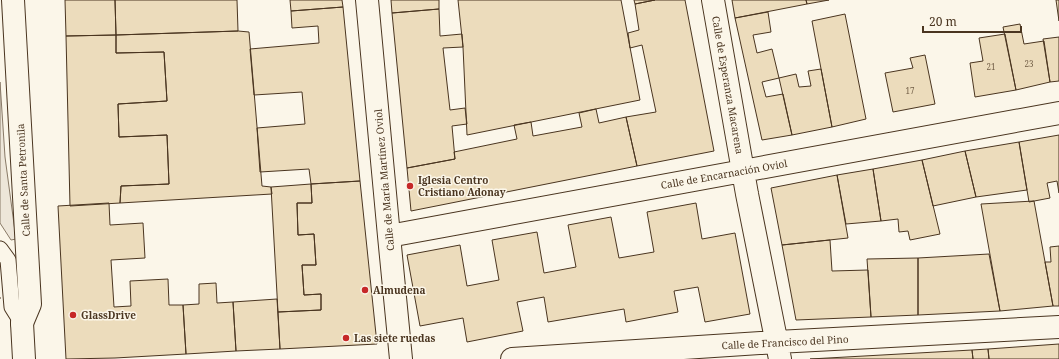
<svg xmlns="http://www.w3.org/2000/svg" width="1059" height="359" viewBox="0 0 1059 359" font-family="'Noto Serif',serif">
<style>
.green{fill:#ede6d9;stroke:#887966}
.building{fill:#ecdcbc;stroke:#4a3520}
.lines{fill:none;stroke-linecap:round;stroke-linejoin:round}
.lane-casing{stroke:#4a3520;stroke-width:17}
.street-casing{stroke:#4a3520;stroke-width:24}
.secondary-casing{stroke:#4a3520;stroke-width:24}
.lane{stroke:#fbf6e9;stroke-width:15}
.street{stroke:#fbf6e9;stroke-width:22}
.secondary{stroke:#fbf6e9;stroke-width:22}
.fence{stroke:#4a3520;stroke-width:1;stroke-dasharray:5 2;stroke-linecap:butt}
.poi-dot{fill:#c62828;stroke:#fbf6e9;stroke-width:1.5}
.labels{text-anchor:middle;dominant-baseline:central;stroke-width:3;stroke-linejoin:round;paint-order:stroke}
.number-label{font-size:8px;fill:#725f47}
.street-label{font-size:10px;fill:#4a3520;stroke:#fbf6e9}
.poi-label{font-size:10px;font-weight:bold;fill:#4a3520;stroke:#fbf6e9;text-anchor:start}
</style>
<rect width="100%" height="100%" fill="#fbf6e9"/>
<path class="green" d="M 0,82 L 5,157 L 16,239 L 11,240 L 0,223 Z"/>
<path class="building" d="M 65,0 L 115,0 L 116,35 L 66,36 Z
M 115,0 L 237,0 L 238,31 L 116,35 Z
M 290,0 L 342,0 L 343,7 L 291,11 Z
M 391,0 L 439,0 L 439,9 L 392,13 Z
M 458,0 L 621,0 L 640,100 L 467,135 L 463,47 Z
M 634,0 L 655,0 L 635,4 Z
M 655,0 L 685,0 L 714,151 L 637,166 L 626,117 L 656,112 L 642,45 L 630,48 L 628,33 L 639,30 L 635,4 Z
M 732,0 L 806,0 L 807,4 L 735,18 Z
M 806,0 L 829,0 L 807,4 Z
M 1056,0 L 1059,0 L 1059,21 Z
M 343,7 L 360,181 L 311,184 L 309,169 L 260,172 L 257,128 L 305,124 L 302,92 L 254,95 L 250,49 L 319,43 L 318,26 L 292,28 L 291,11 Z
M 439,9 L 440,36 L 462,34 L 463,47 L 443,48 L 450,110 L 465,108 L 467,124 L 452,126 L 455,159 L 407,168 L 392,13 Z
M 768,12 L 771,32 L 753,35 L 757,53 L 772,49 L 779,78 L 762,82 L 766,97 L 783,94 L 792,135 L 762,140 L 735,18 Z
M 845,14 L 866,119 L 832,127 L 812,21 Z
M 1020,24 L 1024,44 L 1044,41 L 1050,82 L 1016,90 L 1003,27 Z
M 238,31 L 249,32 L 262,186 L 271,187 L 272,194 L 120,203 L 121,186 L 169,184 L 167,135 L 119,137 L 118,104 L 167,101 L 164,52 L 116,53 L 116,35 Z
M 1005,34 L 1016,90 L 975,97 L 970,63 L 983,61 L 979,38 Z
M 116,35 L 116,53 L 164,52 L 167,101 L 118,104 L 119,137 L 167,135 L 169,184 L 121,186 L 120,203 L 70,206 L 66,36 Z
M 1059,37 L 1059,81 L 1050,82 L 1043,39 Z
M 925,55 L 935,104 L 893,112 L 885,73 L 913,68 L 910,58 Z
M 821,69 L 832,127 L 792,135 L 779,78 L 796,74 L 799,87 L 811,86 L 808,71 Z
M 596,109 L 599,123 L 626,117 L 637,166 L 411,211 L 407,168 L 455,159 L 454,152 L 517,139 L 514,125 L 531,122 L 533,136 L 582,127 L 579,113 Z
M 1059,135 L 1059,193 L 1057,181 L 1047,183 L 1050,198 L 1029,202 L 1019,142 Z
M 1019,142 L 1027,190 L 976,197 L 965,151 Z
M 965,151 L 976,197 L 933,206 L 922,160 Z
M 922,160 L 940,234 L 910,240 L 908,231 L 899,232 L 898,219 L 881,221 L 873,169 Z
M 873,169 L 881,221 L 846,224 L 837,175 Z
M 837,175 L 848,238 L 782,245 L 771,188 Z
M 360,181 L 377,344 L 280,349 L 278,312 L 321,310 L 321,294 L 304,295 L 302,265 L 316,265 L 314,234 L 298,235 L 297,203 L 312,203 L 311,184 Z
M 311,184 L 312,203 L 297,203 L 298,235 L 314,234 L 316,265 L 302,265 L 304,295 L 321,294 L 321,310 L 278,312 L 271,187 Z
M 1034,201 L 1053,306 L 1000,311 L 981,204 Z
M 109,203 L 110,225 L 143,223 L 145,258 L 111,260 L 114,307 L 131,306 L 130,281 L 168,279 L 169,305 L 183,305 L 186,354 L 115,358 L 66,359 L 58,206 Z
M 696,203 L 702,239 L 735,233 L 750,314 L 705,322 L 698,287 L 674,291 L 678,312 L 626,322 L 624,309 L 548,322 L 544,297 L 517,302 L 523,331 L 467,342 L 463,318 L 420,326 L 407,255 L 460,245 L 467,286 L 499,280 L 492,240 L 537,232 L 544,273 L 576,267 L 568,225 L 611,217 L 619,258 L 654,252 L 647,212 Z
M 830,240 L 832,271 L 868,270 L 871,317 L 796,320 L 782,245 Z
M 1059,246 L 1059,306 L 1053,306 L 1045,262 L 1051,262 L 1050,247 Z
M 989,254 L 1000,311 L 918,315 L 918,258 Z
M 918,258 L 918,315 L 871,317 L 867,259 Z
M 216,283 L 217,303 L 233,302 L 236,351 L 186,354 L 183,305 L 199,304 L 199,284 Z
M 277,299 L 280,349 L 236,351 L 233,302 Z
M 1059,344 L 1059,359 L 989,359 L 988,349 Z
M 988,349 L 989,359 L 973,359 L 972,350 Z
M 972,350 L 973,359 L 810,359 Z"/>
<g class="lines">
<g class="lane-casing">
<path id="lane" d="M 0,249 L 8,260 L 12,307 L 22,323"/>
</g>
<g class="street-casing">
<path id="street" d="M 13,0 L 30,304 L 22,323
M 367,0 L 389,236 L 401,359
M 713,0 L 747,194 L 780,359
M 389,236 L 1059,113
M 512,359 L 777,342 L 1059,327"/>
</g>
<g class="secondary-casing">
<path id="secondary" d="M 22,323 L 24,359"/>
</g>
<use href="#lane" class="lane"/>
<use href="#street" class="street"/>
<use href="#secondary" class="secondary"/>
<path class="fence" d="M 0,298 L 1,298"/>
</g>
<g class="poi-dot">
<circle cx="410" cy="186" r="4"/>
<circle cx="365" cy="290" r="4"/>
<circle cx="73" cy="315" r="4"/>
<circle cx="346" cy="338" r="4"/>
</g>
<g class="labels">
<g class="number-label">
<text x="1029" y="63">23</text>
<text x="991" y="66">21</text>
<text x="910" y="90">17</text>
</g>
<g class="street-label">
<text transform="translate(728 85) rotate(80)">Calle de Esperanza Macarena</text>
<text transform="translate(724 174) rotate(-10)">Calle de Encarnación Oviol</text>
<text transform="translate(23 180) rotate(-93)">Calle de Santa Petronila</text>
<text transform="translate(384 180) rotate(-95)">Calle de María Martínez Oviol</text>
<text transform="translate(785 342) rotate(-3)">Calle de Francisco del Pino</text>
</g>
<g class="poi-label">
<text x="418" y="180">Iglesia Centro<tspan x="418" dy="12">Cristiano Adonay</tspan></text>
<text x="373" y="290">Almudena</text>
<text x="81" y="315">GlassDrive</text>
<text x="354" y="338">Las siete ruedas</text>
</g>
</g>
<path d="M923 26v6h98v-6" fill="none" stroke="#4a3520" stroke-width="2"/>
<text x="929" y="26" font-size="12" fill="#4a3520" stroke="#fbf6e9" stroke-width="3" paint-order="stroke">20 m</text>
</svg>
